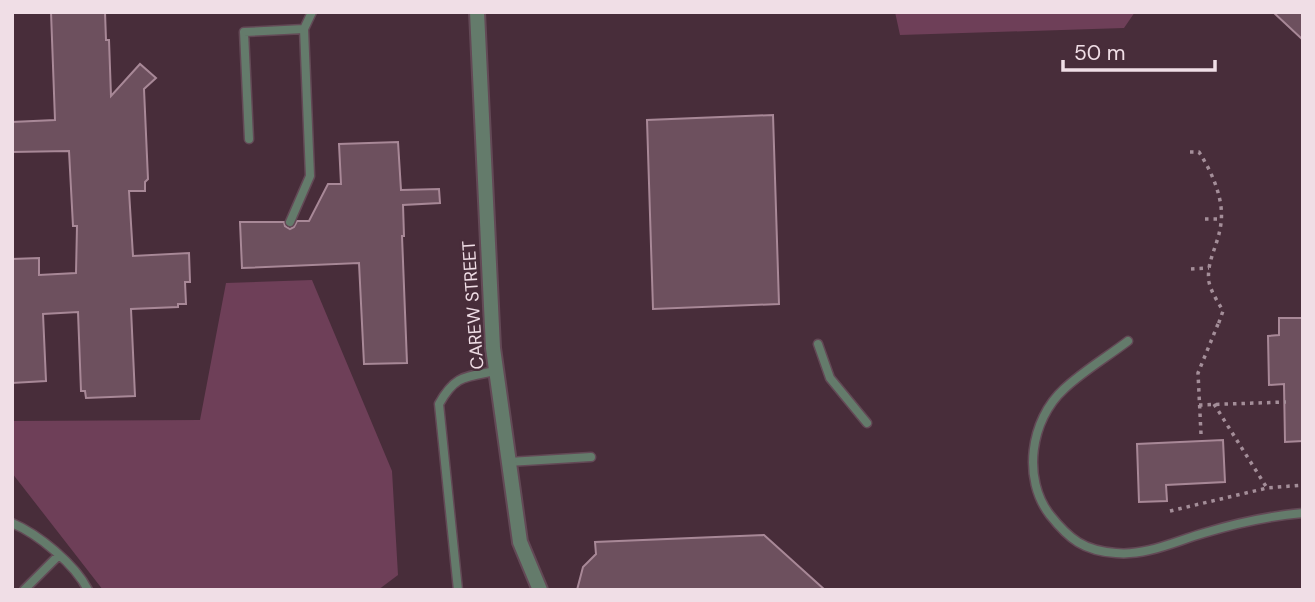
<svg xmlns="http://www.w3.org/2000/svg" width="1315" height="602" viewBox="0 0 1315 602" font-family="'DM Sans',sans-serif">
<style>
.green{fill:#6e3f58}
.building{fill:#6d505e;stroke:#a88897;stroke-width:2}
.lines{fill:none;stroke-linecap:round;stroke-linejoin:round}
.lane-casing{stroke:#634956;stroke-width:11}
.street-casing{stroke:#634956;stroke-width:18}
.path{stroke:#a48e99;stroke-width:3.5;stroke-dasharray:3.5 5;stroke-linecap:butt}
.lane{stroke:#647b6b;stroke-width:8}
.street{stroke:#647b6b;stroke-width:14}
.labels{text-anchor:middle;dominant-baseline:central;stroke-width:5;stroke-linejoin:round;paint-order:stroke}
.street-label{font-size:18px;fill:#f0dee6;stroke:#482d3a}
</style>
<rect width="100%" height="100%" fill="#482d3a"/>
<path class="green" d="M 895,12 L 1135,12 L 1124,28 L 900,35 Z
M 312,280 L 392,471 L 398,575 L 378,590 L 103,590 L 12,473 L 12,421 L 200,420 L 226,283 Z"/>
<path class="building" d="M 51,12 L 105,12 L 106,40 L 109,40 L 111,96 L 140,64 L 156,78 L 144,89 L 148,179 L 145,182 L 145,191 L 129,191 L 133,256 L 189,253 L 190,282 L 185,282 L 186,304 L 178,304 L 178,307 L 131,309 L 135,396 L 86,398 L 85,391 L 81,391 L 78,312 L 43,314 L 46,381 L 12,383 L 12,259 L 39,258 L 39,275 L 76,273 L 77,226 L 73,226 L 69,151 L 12,152 L 12,122 L 55,120 Z
M 1273,12 L 1303,12 L 1303,40 Z
M 773,115 L 779,304 L 653,309 L 647,120 Z
M 398,142 L 401,190 L 439,189 L 440,203 L 403,205 L 404,236 L 402,236 L 407,363 L 364,364 L 359,263 L 242,268 L 240,222 L 284,222 L 285,226 L 290,229 L 294,227 L 297,221 L 309,221 L 328,184 L 341,184 L 339,144 Z
M 1279,318 L 1303,318 L 1303,441 L 1285,442 L 1284,384 L 1269,385 L 1268,336 L 1279,335 Z
M 1223,440 L 1225,482 L 1166,485 L 1167,501 L 1139,502 L 1137,444 Z
M 764,535 L 825,590 L 577,590 L 583,567 L 596,554 L 595,542 Z"/>
<g class="lines">
<g class="lane-casing">
<path id="lane" d="M 249,139 L 244,32 L 304,29
M 290,222 L 310,176 L 304,29 L 312,12
M 1128,341 C 1107,357 1083,371 1064,389 C 1030,420 1022,479 1050,515 C 1069,539 1084,551 1116,553 C 1146,556 1176,541 1204,533 C 1237,523 1269,516 1303,513
M 818,344 L 830,378 L 867,423
M 508,462 L 591,457
M 12,523 C 38,534 75,564 88,590
M 24,590 L 59,555
M 458,590 L 439,404 C 455,375 465,377 496,371"/>
</g>
<g class="street-casing">
<path id="street" d="M 477,12 L 493,348 L 520,542 L 540,590"/>
</g>
<path class="path" d="M 1190,152 L 1199,152 C 1213,174 1226,203 1220,229 C 1217,247 1206,263 1209,282 C 1211,292 1218,302 1223,311 L 1218,325
M 1205,219 L 1222,219
M 1191,269 L 1209,268
M 1214,404 L 1267,488
M 1199,405 L 1286,402
M 1201,434 L 1198,373 L 1218,324
M 1170,511 L 1267,488 L 1303,485"/>
<use href="#lane" class="lane"/>
<use href="#street" class="street"/>
</g>
<g class="labels">
<g class="street-label">
<text transform="translate(473 305) rotate(-94)">CAREW STREET</text>
</g>
</g>
<rect width="1315" height="602" fill="none" stroke="#f0dee6" stroke-width="28"/>
<path d="M1063 60v10h152v-10" fill="none" stroke="#f0dee6" stroke-width="3.5"/>
<text x="1074" y="60" font-size="21" fill="#f0dee6" stroke="#482d3a" stroke-width="5" paint-order="stroke">50 m</text>
</svg>
